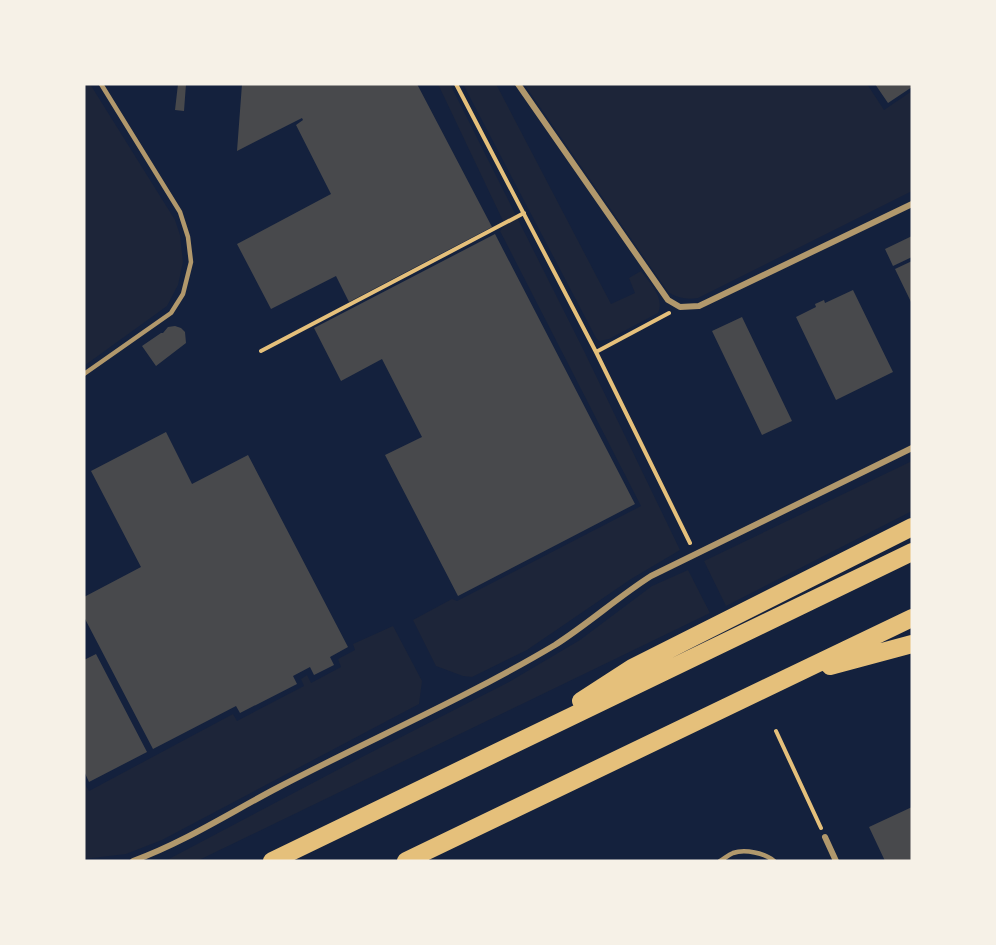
<svg xmlns="http://www.w3.org/2000/svg" width="996" height="945" viewBox="0 0 996 945" font-family="Poppins,sans-serif">
<style>
.green{fill:#1d2539}
.building{fill:#48494c}
.lines{fill:none;stroke-linecap:round;stroke-linejoin:round}
.path{stroke:#e5c07b;stroke-width:4}
.service{stroke:#b1986c;stroke-width:4.5}
.minor{stroke:#b1986c;stroke-width:6}
.motorway{stroke:#e5c07b;stroke-width:18}
</style>
<rect width="100%" height="100%" fill="#14213d"/>
<path class="green" d="M 84,84 L 90,84 L 175,220 L 180,235 L 183,262 L 178,285 L 167,306 L 84,366 Z
M 438,84 L 450,84 L 584,351 L 680,550 L 631,579 L 527,650 L 472,677 L 463,676 L 436,666 L 413,620 L 452,599 L 457,601 L 641,506 L 500,231 L 505,225 Z
M 463,84 L 496,84 L 611,304 L 635,293 L 629,278 L 641,271 C 650,283 665,298 658,313 L 609,339 L 599,341 L 596,338 Z
M 524,84 L 867,84 L 884,110 L 912,91 L 912,191 L 698,298 C 687,300 677,298 668,292 Z
M 912,461 L 912,511 L 726,606 L 704,561 Z
M 688,570 L 710,613 L 197,861 L 165,861 L 362,757 L 509,682 L 580,640 L 652,586 Z
M 393,626 L 422,681 L 419,704 L 162,840 L 126,854 L 84,859 L 84,783 L 89,791 L 233,714 L 237,721 L 304,686 L 301,679 L 307,675 L 311,683 L 341,667 L 338,659 L 355,650 L 353,644 Z"/>
<path class="building" d="M 178,84 L 186,84 L 184,111 L 175,110 Z
M 242,84 L 417,84 L 492,227 L 349,302 L 336,276 L 271,309 L 237,244 L 331,194 L 296,125 L 303,120 L 302,118 L 237,151 Z
M 875,84 L 912,84 L 912,87 L 888,103 Z
M 495,234 L 635,504 L 458,596 L 385,455 L 422,437 L 382,359 L 341,381 L 314,328 Z
M 912,236 L 912,257 L 893,266 L 885,249 Z
M 912,261 L 912,304 L 895,269 Z
M 853,290 L 893,372 L 836,400 L 796,317 L 816,307 L 815,304 L 824,300 L 825,303 Z
M 742,317 L 792,421 L 762,435 L 712,331 Z
M 175,326 L 181,328 L 185,332 L 186,343 L 156,366 L 142,346 L 161,333 L 163,333 L 168,327 Z
M 166,432 L 192,484 L 248,455 L 348,647 L 330,657 L 334,665 L 314,675 L 310,667 L 293,676 L 297,684 L 240,713 L 236,706 L 153,749 L 84,617 L 84,597 L 141,567 L 91,471 Z
M 96,654 L 147,752 L 89,782 L 84,771 L 84,660 Z
M 912,807 L 912,861 L 885,861 L 869,827 Z"/>
<g class="lines">
<path class="path" d="M 456,84 L 596,352 L 669,313
M 261,351 L 524,213
M 596,352 L 690,543
M 776,731 L 821,828"/>
<path class="service" d="M 84,374 L 171,313 L 183,294 L 191,262 L 188,237 L 180,212 L 101,84
M 720,861 C 724,859 728,855 733,853 C 745,849 765,853 774,861"/>
<path class="minor" d="M 518,84 L 668,300 L 680,307 L 699,306 L 912,204
M 825,837 L 836,861
M 133,861 C 185,842 231,812 279,787 C 371,739 466,698 555,645 C 588,624 618,597 651,576 L 912,448"/>
<path class="motorway" d="M 830,666 L 912,644
M 581,701 L 632,668 L 912,527
M 272,861 L 912,552
M 406,861 L 912,618"/>
</g>
<rect width="996" height="945" fill="none" stroke="#f6f1e7" stroke-width="171"/>
</svg>
